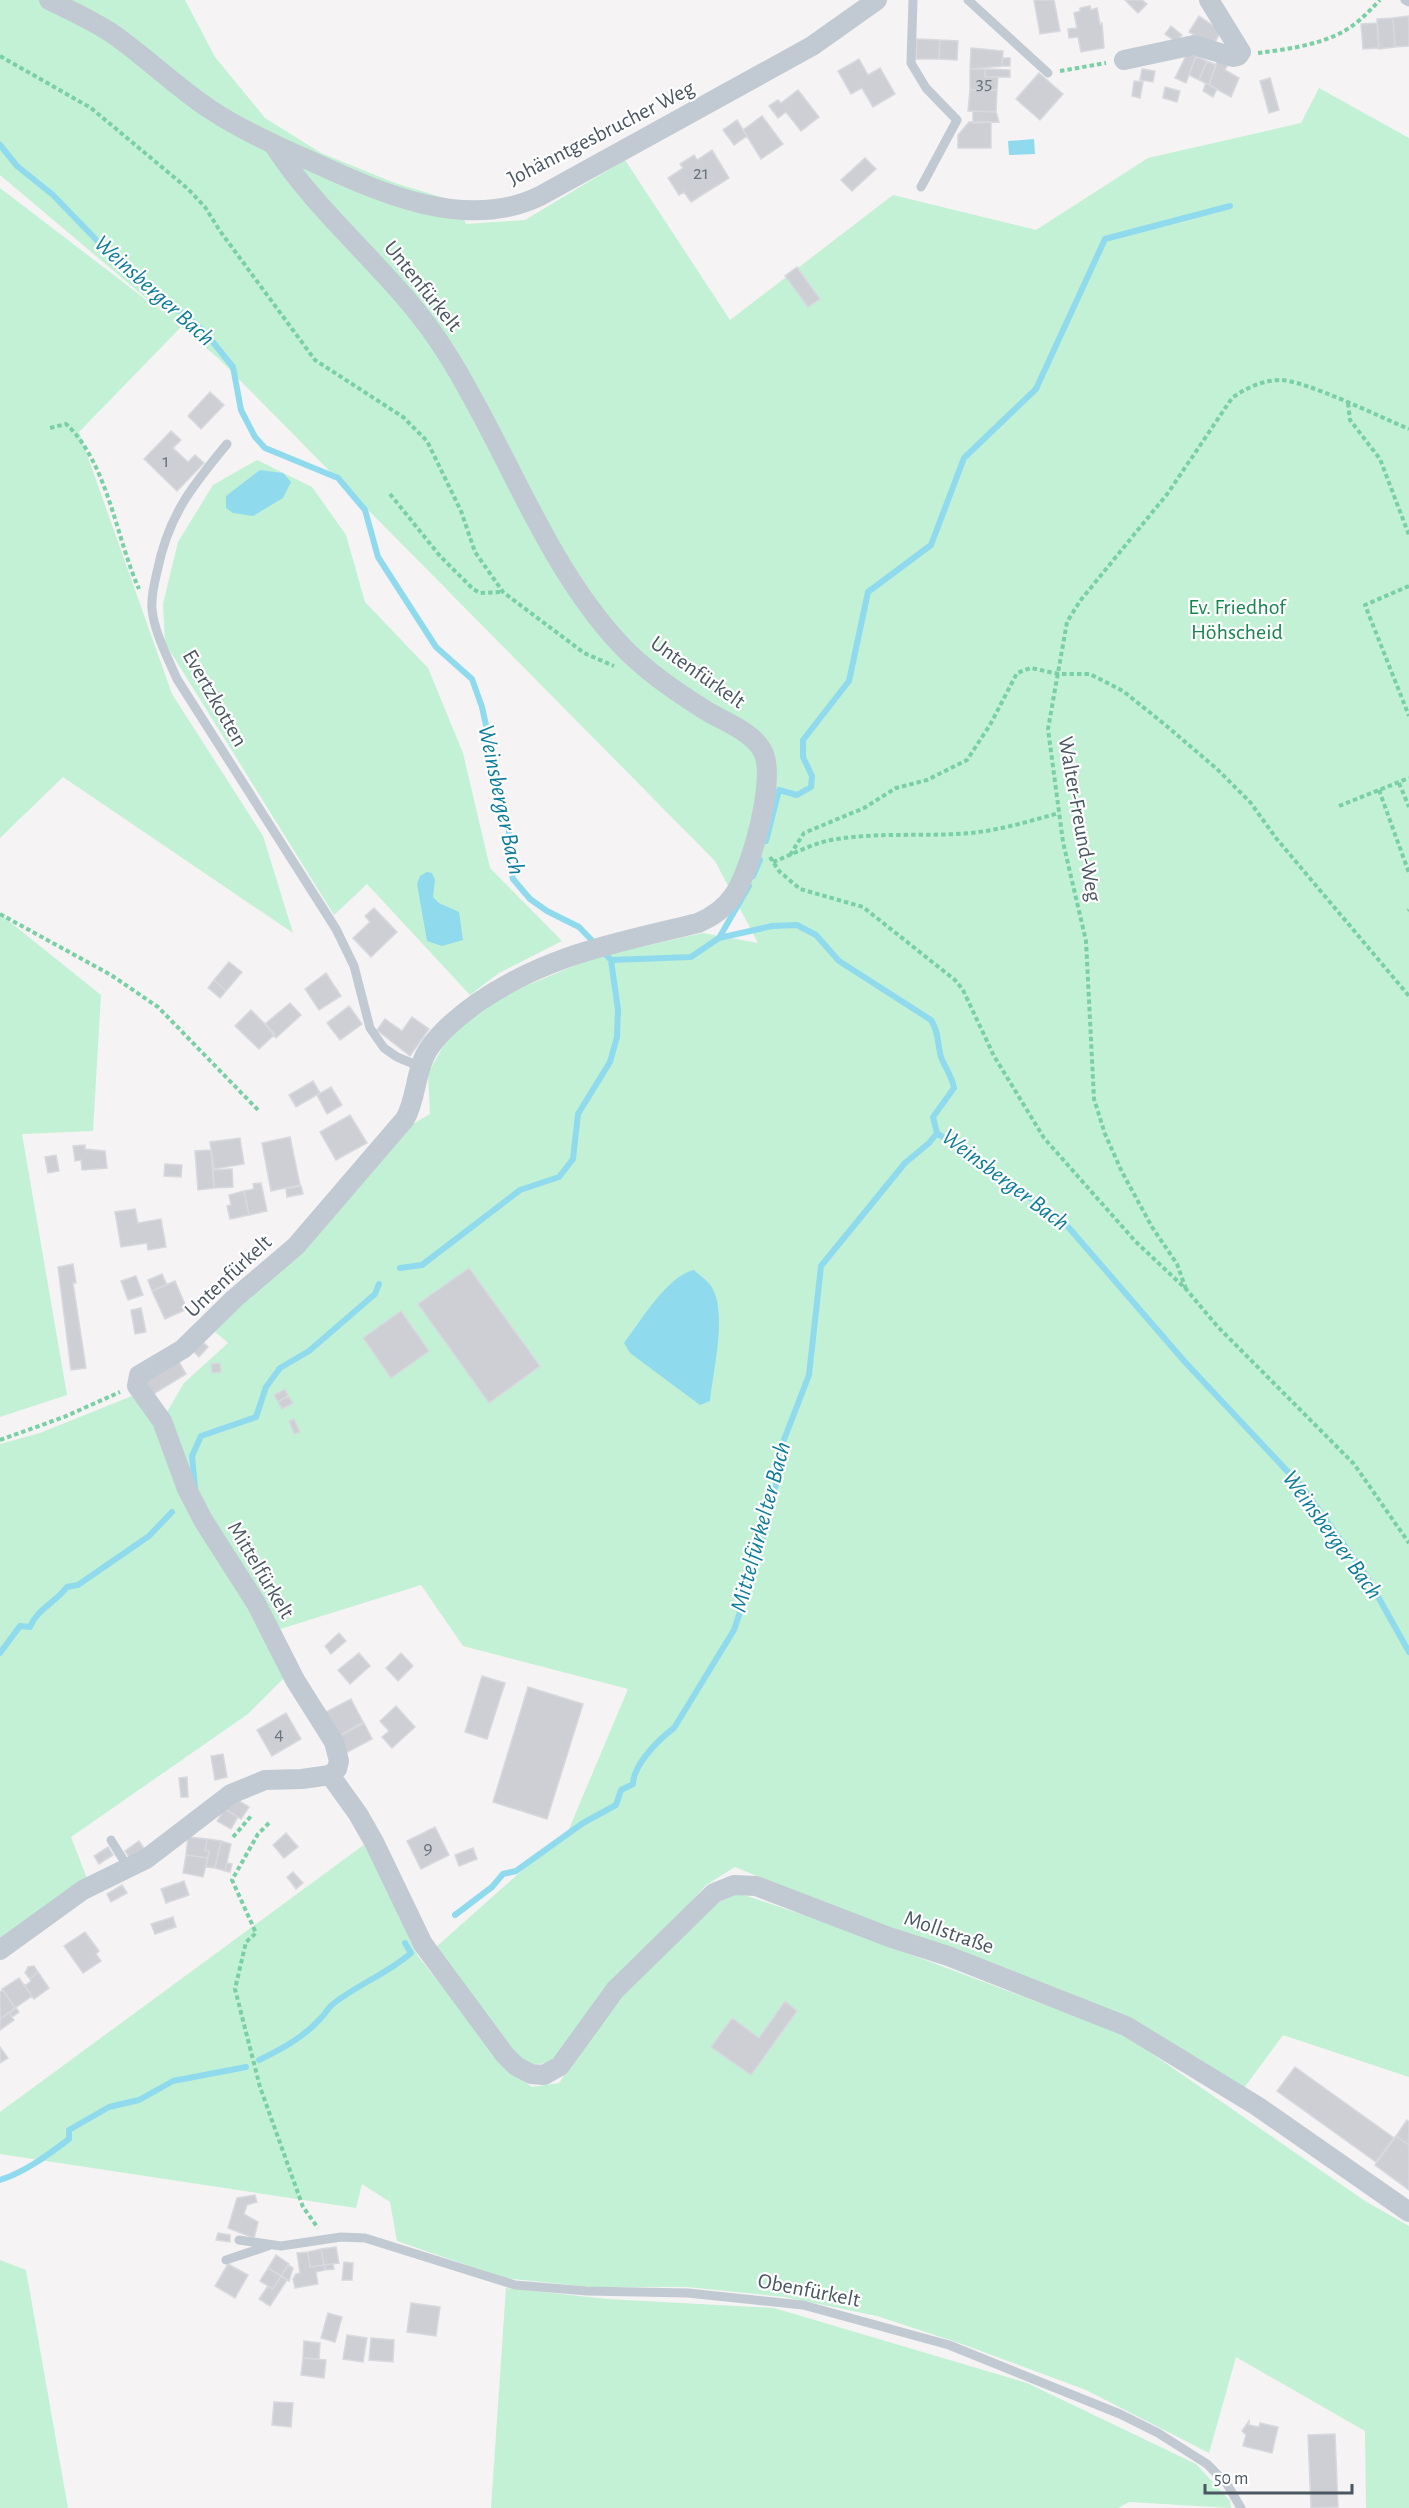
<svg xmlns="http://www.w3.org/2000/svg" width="1409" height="2508" viewBox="0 0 1409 2508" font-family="'Alegreya Sans',sans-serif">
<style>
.green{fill:#c3f1d5}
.water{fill:#90daee}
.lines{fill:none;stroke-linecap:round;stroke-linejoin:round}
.stream{stroke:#90daee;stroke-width:6}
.building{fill:#cdcfd5;stroke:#d7d9de;stroke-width:1.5}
.path{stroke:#7ad0a6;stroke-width:4;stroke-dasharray:4.5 3;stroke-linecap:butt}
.lane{stroke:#c1cad2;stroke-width:9}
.street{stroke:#c1cad2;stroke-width:20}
.labels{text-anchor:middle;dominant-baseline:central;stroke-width:4.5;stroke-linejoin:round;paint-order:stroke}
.number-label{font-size:20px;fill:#6b747e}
.street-label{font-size:22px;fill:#4a5661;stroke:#fff}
.park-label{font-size:22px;fill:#17864f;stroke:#fff}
.water-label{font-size:24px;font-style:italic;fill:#0c7c9b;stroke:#fff}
</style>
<rect width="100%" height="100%" fill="#f5f3f3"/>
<path class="green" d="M 0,0 L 185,0 L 215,57 L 265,118 L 321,153 L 395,183 L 457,202 L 466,224 L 525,220 L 625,160 L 730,320 L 893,195 L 1036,230 L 1148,158 L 1301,123 L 1319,88 L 1409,138 L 1409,2077 L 1283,2035 L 1244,2088 L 1129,2017 L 830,1906 L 735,1867 L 706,1885 L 550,2063 L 524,2065 L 436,1947 L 569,1829 L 628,1689 L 463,1646 L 421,1585 L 277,1630 L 201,1506 L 164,1417 L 184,1383 L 228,1343 L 212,1329 L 413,1124 L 430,1114 L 428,1073 L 444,1045 L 470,1017 L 509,993 L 595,957 L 703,933 L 758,943 L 715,861 L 218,358 L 181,327 L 79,432 L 172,694 L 263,836 L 293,933 L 63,777 L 0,838 L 0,188 L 166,315 L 0,175 Z
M 257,460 L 312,487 L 346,535 L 365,602 L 428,668 L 463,753 L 490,868 L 562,941 L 499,973 L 470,995 L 367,884 L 334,915 L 165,643 L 163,604 L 178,542 L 213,485 Z
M 0,914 L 101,995 L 93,1131 L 22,1134 L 67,1395 L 0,1417 Z
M 132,1396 L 152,1419 L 256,1612 L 284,1678 L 248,1714 L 71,1837 L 88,1881 L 0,1940 L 0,1444 L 40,1433 Z
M 365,1844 L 418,1956 L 509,2071 L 532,2087 L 559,2083 L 620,1993 L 707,1908 L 738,1893 L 816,1919 L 1125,2035 L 1365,2201 L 1409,2226 L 1409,2508 L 1366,2508 L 1365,2431 L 1236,2357 L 1209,2453 L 1086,2390 L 962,2344 L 877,2316 L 785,2297 L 687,2287 L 591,2287 L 504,2278 L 397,2241 L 390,2202 L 362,2184 L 356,2208 L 0,2154 L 0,2112 Z
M 0,2260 L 26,2270 L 68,2508 L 0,2508 Z
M 506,2288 L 607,2299 L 774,2308 L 1027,2383 L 1196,2464 L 1230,2501 L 1231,2508 L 1129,2502 L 1118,2508 L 491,2508 Z"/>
<path class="water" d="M 1034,139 L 1035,154 L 1009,155 L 1008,141 Z
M 260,470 L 283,473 L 291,482 L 283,498 L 253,516 L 233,513 L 226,508 L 226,496 Z
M 427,872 L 432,873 L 435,880 L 433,897 L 439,903 L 459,912 L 463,940 L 442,946 L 427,941 L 417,884 L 420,876 Z
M 694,1270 C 699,1275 707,1280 711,1286 C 728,1311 713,1371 710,1401 L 700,1405 L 630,1353 L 624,1343 C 641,1321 667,1276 694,1270 Z"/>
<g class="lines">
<path class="stream" d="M 0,145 L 17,166 L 53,195 L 111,255 L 204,331 L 233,367 L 241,410 L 255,437 L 265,448 L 338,478 L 365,510 L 378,557 L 436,647 L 472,679 L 482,707 L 509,830 L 508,859 L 513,879 L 530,899 L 547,911 L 579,927 L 611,960 L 691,957 L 719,938 L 772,926 L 797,925 L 816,935 L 839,961 L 931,1020 C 939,1032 937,1043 941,1057 C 945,1068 952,1076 954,1088 L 933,1117 L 937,1133 L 1063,1221 L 1185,1362 L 1303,1488 L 1367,1577 L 1409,1652
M 766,841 L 779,790 L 797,795 L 811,787 L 812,776 L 803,757 L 803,740 L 849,681 L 868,592 L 931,545 L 964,458 L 1036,389 L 1105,239 L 1230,206
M 753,876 L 760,860
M 719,938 L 749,886
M 400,1268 L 422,1265 L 520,1190 L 559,1177 L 573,1159 L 578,1114 L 610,1062 L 617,1037 L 618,1010 L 611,960
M 195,1488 L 192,1456 L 201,1436 L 256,1417 L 266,1387 L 280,1368 L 309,1351 L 375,1294 L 379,1284
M 0,1653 L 20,1626 L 30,1627 C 37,1609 55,1603 67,1587 L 78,1585 L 149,1536 L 172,1512
M 455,1915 L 492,1887 L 503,1874 L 516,1871 L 583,1823 L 616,1805 L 621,1790 L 633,1784 C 633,1765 659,1739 674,1728 L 734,1630 L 758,1558 L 778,1475 L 780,1450 L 809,1375 L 821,1266 L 905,1163 L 929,1143 L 937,1133
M 259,2060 C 282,2049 304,2037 321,2018 C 325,2014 328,2008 333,2004 C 358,1984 387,1974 411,1953 L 405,1943
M 0,2180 C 25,2172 48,2155 69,2139 L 69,2130 L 109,2107 L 139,2100 L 173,2081 L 246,2067"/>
</g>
<path class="building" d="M 1034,0 L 1054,0 L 1060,31 L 1040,34 Z
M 1125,0 L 1142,0 L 1147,4 L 1138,13 Z
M 1090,6 L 1091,10 L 1097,8 L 1100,24 L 1102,23 L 1104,48 L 1081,52 L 1078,37 L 1069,38 L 1068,29 L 1077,28 L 1074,13 L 1080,11 L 1080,8 Z
M 1199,16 L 1221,31 L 1213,46 L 1189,32 Z
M 1409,16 L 1409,46 L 1395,47 L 1393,18 Z
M 1393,18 L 1395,47 L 1379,49 L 1377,19 Z
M 1377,23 L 1379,48 L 1363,49 L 1361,24 Z
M 1171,26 L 1182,35 L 1176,42 L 1165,34 Z
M 917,39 L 940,40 L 939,59 L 916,59 Z
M 940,40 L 958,41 L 957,60 L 939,59 Z
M 971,48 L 1003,51 L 1002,66 L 970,69 Z
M 1188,52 L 1196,56 L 1186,83 L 1175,78 Z
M 1219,55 L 1230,61 L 1225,70 L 1239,78 L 1231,97 L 1209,85 Z
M 1196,56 L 1207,61 L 1199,80 L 1189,75 Z
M 1002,58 L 1010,58 L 1010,66 L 1002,66 Z
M 859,59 L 868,75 L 880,68 L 895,94 L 873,107 L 862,88 L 851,94 L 838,71 Z
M 1207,61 L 1216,65 L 1209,85 L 1199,80 Z
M 970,69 L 985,69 L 985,77 L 998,77 L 997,90 L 970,90 Z
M 985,69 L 1010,70 L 1010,77 L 985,77 Z
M 1142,69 L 1155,71 L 1153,82 L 1140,80 Z
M 1039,73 L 1063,94 L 1040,120 L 1016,99 Z
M 1270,78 L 1279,110 L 1269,113 L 1260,81 Z
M 1134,81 L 1143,82 L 1140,98 L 1132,96 Z
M 1206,83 L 1217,89 L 1213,97 L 1203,91 Z
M 1165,87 L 1180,91 L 1177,102 L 1163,98 Z
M 798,90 L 819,117 L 801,131 L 786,112 L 778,118 L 769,106 L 778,100 L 781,103 Z
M 970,90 L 997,90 L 996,112 L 968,111 Z
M 973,111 L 996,112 L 999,122 L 973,123 Z
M 762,116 L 783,144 L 761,159 L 743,130 Z
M 737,120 L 747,136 L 734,145 L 723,130 Z
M 969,122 L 991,122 L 991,148 L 958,148 L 958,135 Z
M 712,150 L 729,178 L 691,202 L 684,192 L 679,195 L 668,178 L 683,168 L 680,164 L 694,155 L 697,160 Z
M 865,158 L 876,169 L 852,191 L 841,180 Z
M 797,267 L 820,299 L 808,307 L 785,276 Z
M 210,392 L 224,405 L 201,429 L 188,416 Z
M 171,431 L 181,440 L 173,448 L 188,462 L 195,455 L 204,463 L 177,491 L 144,459 Z
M 374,908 L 397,932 L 371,957 L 353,938 L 370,922 L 365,916 Z
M 229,962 L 242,972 L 226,991 L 214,980 Z
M 326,973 L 341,996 L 319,1010 L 305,989 Z
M 214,980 L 226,991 L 220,998 L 208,988 Z
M 290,1003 L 301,1015 L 276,1038 L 265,1024 Z
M 349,1006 L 362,1024 L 340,1040 L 327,1023 Z
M 251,1010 L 275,1034 L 259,1049 L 235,1026 Z
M 412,1017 L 429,1029 L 410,1056 L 377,1030 L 385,1019 L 402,1031 Z
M 313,1081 L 320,1093 L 296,1107 L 289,1095 Z
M 331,1087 L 342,1105 L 327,1114 L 317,1095 Z
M 350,1115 L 367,1143 L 336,1160 L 320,1132 Z
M 290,1137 L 300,1185 L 271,1191 L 262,1143 Z
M 240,1138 L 244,1164 L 214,1169 L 210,1142 Z
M 85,1145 L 85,1149 L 105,1151 L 107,1168 L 82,1170 L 81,1160 L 75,1161 L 73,1146 Z
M 211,1150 L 214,1188 L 198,1190 L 195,1151 Z
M 56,1155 L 59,1171 L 48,1173 L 45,1157 Z
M 165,1164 L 182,1165 L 181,1177 L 164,1176 Z
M 232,1169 L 233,1187 L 214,1188 L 213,1170 Z
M 261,1183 L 267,1211 L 249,1215 L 244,1191 L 254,1189 L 253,1184 Z
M 301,1186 L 303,1194 L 287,1197 L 286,1189 Z
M 244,1191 L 249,1215 L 230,1219 L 227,1206 L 231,1205 L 229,1195 Z
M 135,1209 L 138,1223 L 161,1219 L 166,1247 L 148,1250 L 147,1243 L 121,1247 L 115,1212 Z
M 73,1264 L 76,1283 L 73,1283 L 86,1368 L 71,1370 L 58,1267 Z
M 469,1268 L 540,1366 L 489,1403 L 418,1304 Z
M 162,1274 L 167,1285 L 152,1291 L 148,1280 Z
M 136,1276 L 143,1295 L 128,1300 L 121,1281 Z
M 175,1281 L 187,1309 L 165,1319 L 152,1291 Z
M 141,1308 L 146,1332 L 135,1334 L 131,1310 Z
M 401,1311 L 429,1351 L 391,1378 L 363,1338 Z
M 201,1340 L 208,1347 L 199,1357 L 192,1350 Z
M 178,1360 L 186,1374 L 152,1395 L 143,1381 Z
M 220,1363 L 221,1372 L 212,1373 L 211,1364 Z
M 285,1389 L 288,1396 L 278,1402 L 274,1395 Z
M 288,1396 L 293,1403 L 282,1409 L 278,1402 Z
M 294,1419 L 300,1432 L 294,1434 L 289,1421 Z
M 339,1633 L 346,1641 L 331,1654 L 325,1646 Z
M 359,1653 L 370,1666 L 350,1684 L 338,1670 Z
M 401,1653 L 413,1666 L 398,1681 L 386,1668 Z
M 482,1676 L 505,1683 L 487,1739 L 465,1732 Z
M 528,1687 L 583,1704 L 547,1819 L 493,1802 Z
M 351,1699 L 363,1722 L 338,1737 L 324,1713 Z
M 396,1706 L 415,1727 L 392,1748 L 382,1737 L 389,1731 L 380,1721 Z
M 286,1713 L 301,1739 L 272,1756 L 257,1730 Z
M 364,1723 L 372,1739 L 346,1753 L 338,1737 Z
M 223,1754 L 227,1777 L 215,1780 L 211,1756 Z
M 187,1777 L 188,1797 L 181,1797 L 179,1778 Z
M 233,1797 L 249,1807 L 241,1819 L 225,1809 Z
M 225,1809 L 238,1817 L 231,1829 L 217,1821 Z
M 435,1827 L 449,1855 L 421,1869 L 407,1841 Z
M 286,1833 L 298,1847 L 284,1858 L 273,1845 Z
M 188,1837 L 207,1839 L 205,1851 L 209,1851 L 208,1858 L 186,1855 Z
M 207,1839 L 221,1841 L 215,1868 L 206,1867 L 209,1851 L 205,1851 Z
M 139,1841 L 145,1850 L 131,1860 L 125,1851 Z
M 221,1841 L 231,1844 L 225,1871 L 215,1868 Z
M 108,1847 L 113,1855 L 99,1864 L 94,1856 Z
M 473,1848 L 477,1859 L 459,1866 L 455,1855 Z
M 186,1855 L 208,1858 L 203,1877 L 183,1873 Z
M 227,1863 L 232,1864 L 230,1872 L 225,1871 Z
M 293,1872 L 303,1883 L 296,1889 L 287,1877 Z
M 184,1881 L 189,1895 L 166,1903 L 161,1889 Z
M 122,1885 L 127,1893 L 111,1902 L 107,1894 Z
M 173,1917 L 176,1927 L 155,1934 L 151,1924 Z
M 85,1932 L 99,1951 L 96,1954 L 101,1961 L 83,1973 L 64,1946 Z
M 34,1966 L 38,1972 L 30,1979 L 25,1973 L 28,1967 Z
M 38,1972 L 49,1988 L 34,1999 L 23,1984 L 26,1985 L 31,1981 L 30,1979 Z
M 19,1978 L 32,1996 L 15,2008 L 2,1989 Z
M 3,1990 L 15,2008 L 0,2019 L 0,1992 Z
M 785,2001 L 797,2011 L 751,2075 L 711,2047 L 732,2018 L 759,2038 Z
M 16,2008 L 19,2012 L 12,2017 L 9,2013 Z
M 9,2013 L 14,2020 L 0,2030 L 0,2019 Z
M 0,2047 L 8,2058 L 0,2063 Z
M 1295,2067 L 1394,2138 L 1376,2162 L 1277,2091 Z
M 1407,2120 L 1409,2122 L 1409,2145 L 1396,2136 Z
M 1396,2136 L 1409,2145 L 1409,2190 L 1375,2165 Z
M 255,2195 L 257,2202 L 247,2205 L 244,2214 L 258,2222 L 254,2238 L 228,2228 L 237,2198 Z
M 218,2233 L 230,2235 L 230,2242 L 216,2240 Z
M 336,2247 L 339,2263 L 324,2265 L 321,2249 Z
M 321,2249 L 324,2265 L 310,2267 L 308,2252 Z
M 308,2252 L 310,2267 L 324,2265 L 325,2270 L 316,2272 L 318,2284 L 295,2288 L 293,2279 L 296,2274 L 300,2273 L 297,2253 Z
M 276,2255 L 289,2264 L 281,2276 L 268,2268 Z
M 344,2262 L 353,2263 L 352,2280 L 342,2280 Z
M 228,2264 L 248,2275 L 235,2298 L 215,2286 Z
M 333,2264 L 334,2269 L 325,2270 L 324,2265 Z
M 288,2265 L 293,2268 L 289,2281 L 281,2276 Z
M 268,2268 L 281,2276 L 273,2289 L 260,2281 Z
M 281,2276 L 287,2280 L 270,2306 L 259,2299 L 268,2286 L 273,2289 Z
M 411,2303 L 440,2307 L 436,2336 L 407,2332 Z
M 328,2313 L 342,2317 L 335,2342 L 321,2338 Z
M 347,2335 L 367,2338 L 363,2362 L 343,2359 Z
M 371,2338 L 394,2340 L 393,2362 L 369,2360 Z
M 304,2341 L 320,2343 L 319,2359 L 303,2358 Z
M 303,2358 L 326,2360 L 324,2378 L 301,2375 Z
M 274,2402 L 293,2403 L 291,2427 L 272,2425 Z
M 1249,2421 L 1249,2425 L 1259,2427 L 1260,2423 L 1278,2427 L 1272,2453 L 1243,2446 L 1246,2435 L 1242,2431 Z
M 1335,2434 L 1338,2507 L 1311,2508 L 1308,2435 Z"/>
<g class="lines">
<path class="path" d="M 1258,53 C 1289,49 1330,44 1356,23 C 1365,16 1372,8 1380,0
M 0,56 L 91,108 L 187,188 L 205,207 L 220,231 L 315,360 L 403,417 L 427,441 L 461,511 L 475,552 L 503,592 L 584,653 L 614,666
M 1060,71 L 1106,63
M 1348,403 L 1350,420 L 1380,459 L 1409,535
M 50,428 L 66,424 C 108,463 116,538 139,589
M 390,494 L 440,556 L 473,589 L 480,593 L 502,592
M 1409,586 L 1365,605 L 1409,716
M 1399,783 L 1409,807
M 1379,790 L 1409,873
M 1339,806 L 1409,778
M 790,855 L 804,833 L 864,808 L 896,788 L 927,780 L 967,760 L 990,725 L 1017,673 L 1031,668 L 1059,674 L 1090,674 L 1123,691 L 1163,723 L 1217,769 L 1250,802 L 1276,838 L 1409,996
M 770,857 L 779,871 L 800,889 L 863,907 L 955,980 L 963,990 L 994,1056 L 1044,1138 L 1135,1241 L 1186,1289 L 1217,1326 L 1354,1464 L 1409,1543
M 773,862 C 794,854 814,842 837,839 C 882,832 926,837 970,833 C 1001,830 1030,821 1059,813
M 1408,911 L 1409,910
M 0,914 L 111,975 L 158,1007 L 259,1111
M 1186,1289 L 1177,1264 L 1152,1227 L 1122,1172 L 1105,1134 L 1094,1099 L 1086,941 L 1063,842 L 1048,729 L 1067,622 L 1080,601 L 1168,493 L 1232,398 C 1246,388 1261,381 1279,380 C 1303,379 1382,418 1409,429
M 0,1440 L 64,1417 L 120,1392
M 269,1823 L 258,1834 L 232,1880 L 256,1933 L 246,1942 L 235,1989 L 260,2087 L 303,2207 L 318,2228
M 233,1837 L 252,1815"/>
<path class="lane" d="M 913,0 L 911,63 L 926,88 L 957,120 L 921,187
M 968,0 L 1048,73
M 1405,0 L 1409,2
M 227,444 C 192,486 168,516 157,572 C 154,584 151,597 152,609 C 154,632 168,658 177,679 L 336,929 L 354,966 L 370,1028 L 384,1048 L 397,1057 L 421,1067
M 111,1840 L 129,1869
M 239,2240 L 281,2246 L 341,2237 L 365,2238 L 515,2285 L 587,2291 L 688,2293 L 803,2305 L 949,2345 L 1120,2414 L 1158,2433 L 1207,2464 L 1227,2484 L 1241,2508
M 226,2260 L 268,2246"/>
<path class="street" d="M 49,0 C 70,10 91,20 110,32 C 145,56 176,87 211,110 C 243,131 278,147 313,162 C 381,193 466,232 540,196 L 812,46 L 877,0
M 1124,60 L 1194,45 L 1233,57 L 1238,56 L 1241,52 L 1209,0
M 330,1775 L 358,1814 L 374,1842 L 423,1944 L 505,2055 L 516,2066 L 531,2074 L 544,2075 L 560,2066 L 615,1990 L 714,1893 L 734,1885 L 756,1886 L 889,1937 L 948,1956 L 1126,2026 L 1257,2106 L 1409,2212
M 0,1950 L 83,1890 L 146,1859 L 231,1794 L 265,1780 L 302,1779 L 330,1775 L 337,1769 L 339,1761 L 334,1742 L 295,1680 L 256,1603 L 203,1520 L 187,1489 L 162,1421 L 137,1386 L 139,1375 L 183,1349 L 235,1298 L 296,1246 L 405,1119 C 417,1098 415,1070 428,1050 C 440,1031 459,1016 477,1003 C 548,954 617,943 698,923 C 712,917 724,909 733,896 C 751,871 775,782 764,754 C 755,732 724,722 705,710 C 675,691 644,670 619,643 C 544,562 506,447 447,354 C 399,276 322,221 273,144"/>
</g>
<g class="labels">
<g class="number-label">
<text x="984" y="83">35</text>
<text x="701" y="173">21</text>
<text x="166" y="461">1</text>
<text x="279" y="1734">4</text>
<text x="428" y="1848">9</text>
</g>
<g class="street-label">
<text transform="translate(601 133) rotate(-27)">Johänntgesbrucher Weg</text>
<text transform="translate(423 286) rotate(51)">Untenfürkelt</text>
<text transform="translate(698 672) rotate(35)">Untenfürkelt</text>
<text transform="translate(215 698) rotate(60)">Evertzkotten</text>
<text transform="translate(1080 819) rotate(80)">Walter-Freund-Weg</text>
<text transform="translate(228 1276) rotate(-43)">Untenfürkelt</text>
<text transform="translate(261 1570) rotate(59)">Mittelfürkelt</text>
<text transform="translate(949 1932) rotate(19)">Mollstraße</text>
<text transform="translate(809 2290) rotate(11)">Obenfürkelt</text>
</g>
<g class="park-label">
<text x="1237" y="607">Ev. Friedhof<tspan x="1237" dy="25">Höhscheid</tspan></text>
</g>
<g class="water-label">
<text transform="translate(154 291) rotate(42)">Weinsberger Bach</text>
<text transform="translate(501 800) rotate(78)">Weinsberger Bach</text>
<text transform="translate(1005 1180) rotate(37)">Weinsberger Bach</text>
<text transform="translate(761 1527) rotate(-75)">Mittelfürkelter Bach</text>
<text transform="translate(1332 1535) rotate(54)">Weinsberger Bach</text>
</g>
</g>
<path d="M1205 2484v9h147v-9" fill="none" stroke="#4a5661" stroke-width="3"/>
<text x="1214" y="2484" font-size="18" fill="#4a5661" stroke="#ffffff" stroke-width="4.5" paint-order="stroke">50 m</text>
</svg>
